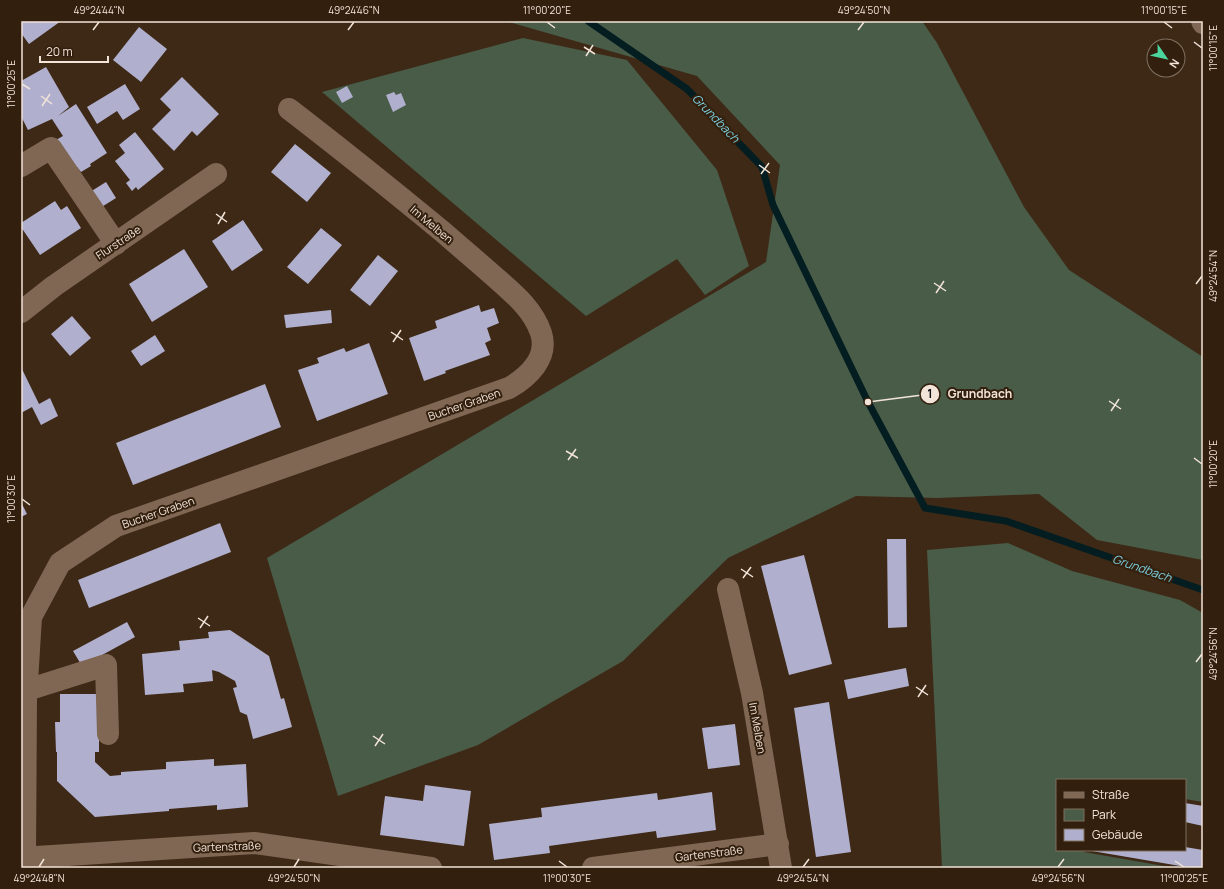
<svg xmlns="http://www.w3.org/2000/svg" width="1224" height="889" viewBox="0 0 1224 889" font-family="Manrope,sans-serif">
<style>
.green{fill:#485c48}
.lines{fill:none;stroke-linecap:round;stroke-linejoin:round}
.stream{stroke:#031d21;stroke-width:7}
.building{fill:#b0b0ce}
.minor{stroke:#7f6753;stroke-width:22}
.ticks{fill:none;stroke:#f2e4d9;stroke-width:1.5}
.labels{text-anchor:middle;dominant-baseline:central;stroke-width:4;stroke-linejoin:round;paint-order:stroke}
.street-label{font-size:11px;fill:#f2e4d9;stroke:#331f0d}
.water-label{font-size:12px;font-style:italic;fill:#7acfdf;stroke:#331f0d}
.leader{fill:none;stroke:#f2e4d9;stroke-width:1.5}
.callout-dot{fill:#f2e4d9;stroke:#331f0d;stroke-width:1.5}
.mark-label{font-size:12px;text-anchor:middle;font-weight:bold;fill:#111}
.callout-label{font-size:12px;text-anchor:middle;font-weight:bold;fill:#f2e4d9;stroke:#331f0d;stroke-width:4;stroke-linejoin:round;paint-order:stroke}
.neatline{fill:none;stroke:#f2e4d9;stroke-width:1.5}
.ticks-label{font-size:10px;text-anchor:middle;fill:#f2e4d9}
</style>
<rect width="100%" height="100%" fill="#3e2916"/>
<path class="green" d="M 505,21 L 922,21 L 937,43 L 1024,207 L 1069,270 L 1203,357 L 1203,560 L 1097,540 L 1039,494 L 938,498 L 856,496 L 728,558 L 623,661 L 478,745 L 338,796 L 267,558 L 766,262 L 780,165 L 697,76 Z
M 523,38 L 627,60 L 717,170 L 749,266 L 705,295 L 677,259 L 586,316 L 322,92 Z
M 1008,543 L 1072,571 L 1180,600 L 1203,613 L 1203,802 L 1185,799 L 1185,780 L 1057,780 L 1057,850 L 1084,850 L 1084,852 L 1175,868 L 942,868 L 927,550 Z"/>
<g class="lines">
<path class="stream" d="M 588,21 L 687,89 L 762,167 L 773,205 L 868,402 L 925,508 L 1006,521 L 1203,590"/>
</g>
<path class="building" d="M 21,21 L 61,21 L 29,44 L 21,33 Z
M 139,27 L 167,49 L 141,82 L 113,60 Z
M 46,67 L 69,107 L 58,116 L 76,104 L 107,153 L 90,164 L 91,166 L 81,172 L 77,167 L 74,169 L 56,140 L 63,136 L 52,119 L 28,130 L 21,116 L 21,81 Z
M 182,77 L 219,114 L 197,136 L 192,131 L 174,151 L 152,129 L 171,110 L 160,99 Z
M 125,84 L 140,109 L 123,120 L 117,111 L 97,124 L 87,107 Z
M 347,86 L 353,97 L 342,103 L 336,92 Z
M 394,92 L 396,95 L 401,93 L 406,105 L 393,112 L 386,95 Z
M 135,132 L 164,169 L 138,190 L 136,187 L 132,191 L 126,183 L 130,180 L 115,161 L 125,153 L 119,145 Z
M 295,144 L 331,173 L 307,202 L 271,172 Z
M 106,182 L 116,198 L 100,208 L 90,192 Z
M 55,201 L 61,210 L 67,206 L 81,228 L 40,255 L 21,227 L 21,223 Z
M 243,220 L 263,250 L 232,271 L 212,241 Z
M 321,228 L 342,245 L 308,284 L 287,267 Z
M 184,249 L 208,287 L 152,322 L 129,284 Z
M 378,255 L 398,271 L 370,306 L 350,290 Z
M 479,305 L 481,312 L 494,308 L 499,323 L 487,328 L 491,340 L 485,343 L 490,355 L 445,371 L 446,373 L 424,381 L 409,338 L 437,328 L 435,321 Z
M 331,310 L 332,323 L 286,328 L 284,315 Z
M 72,316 L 91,338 L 70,356 L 51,334 Z
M 155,335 L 165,351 L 141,366 L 131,351 Z
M 369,343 L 388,394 L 317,421 L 298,370 L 319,363 L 317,358 L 344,348 L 346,352 Z
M 21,367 L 39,404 L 50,398 L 58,416 L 41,425 L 32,407 L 21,413 Z
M 265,384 L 281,427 L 133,485 L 116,443 Z
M 21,502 L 27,514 L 21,517 Z
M 220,523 L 231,552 L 89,608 L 78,580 Z
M 887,539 L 906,539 L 907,627 L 888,628 Z
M 804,555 L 832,664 L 789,675 L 761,566 Z
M 127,622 L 135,637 L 82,666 L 73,651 Z
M 230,630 L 269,656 L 281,699 L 284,698 L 292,727 L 253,739 L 247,715 L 240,712 L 233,688 L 237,687 L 235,681 L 219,672 L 212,670 L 213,681 L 183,684 L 184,692 L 145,695 L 142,654 L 180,650 L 179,641 L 209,638 L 208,632 Z
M 906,668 L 909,686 L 848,699 L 844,680 Z
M 60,694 L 99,694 L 99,752 L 95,752 L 95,762 L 110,776 L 121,775 L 121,772 L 166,769 L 166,762 L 214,759 L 214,766 L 246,764 L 248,807 L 217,810 L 217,805 L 169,809 L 169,811 L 95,817 L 57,781 L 57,752 L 56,752 L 55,722 L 60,722 Z
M 829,702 L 851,852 L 816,857 L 794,708 Z
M 735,724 L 740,765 L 708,769 L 702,728 Z
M 425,785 L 471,791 L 464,846 L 380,835 L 385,796 L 423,801 Z
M 712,792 L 716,830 L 657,838 L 656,831 L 549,846 L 550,853 L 494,860 L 489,824 L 542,817 L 541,808 L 657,793 L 658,800 Z
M 1185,803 L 1203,806 L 1203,826 L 1185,822 Z
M 1185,847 L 1203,850 L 1203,868 L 1192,868 L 1092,851 L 1185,850 Z"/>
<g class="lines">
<path class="minor" d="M 1202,21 L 1203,23
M 21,166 L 51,148 L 116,244
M 21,312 L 54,286 L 216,174
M 728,589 L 752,693 L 781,868
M 27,690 L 106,665 L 108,734
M 21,858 L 254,843 L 431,868
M 24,868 L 25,858 L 26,698 L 31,617 L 60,563 L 116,526 L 509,388 C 528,377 549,358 541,333 C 533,309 514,294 496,278 C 478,262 460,247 443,232 C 392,190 341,149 289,109
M 593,868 L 778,844"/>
</g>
<path class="ticks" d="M 547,22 L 555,28M 1164,22 L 1172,28M 93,30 L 99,22M 348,30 L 354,22M 858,30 L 864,22M 1194,42 L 1202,48M 584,47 L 595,54M 586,56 L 593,45M 22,84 L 30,89M 41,96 L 52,104M 42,106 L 50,94M 759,165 L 770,173M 761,174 L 769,163M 216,214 L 227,222M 218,224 L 225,212M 934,283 L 946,291M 1196,284 L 1202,276M 936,293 L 944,281M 391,332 L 403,340M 393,342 L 401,330M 1109,401 L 1121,409M 1111,411 L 1119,399M 566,451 L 578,458M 1194,458 L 1202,464M 568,460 L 576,449M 22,499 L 30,505M 741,569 L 753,577M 743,578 L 751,567M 198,618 L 210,626M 200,628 L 208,616M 1196,662 L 1202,654M 916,687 L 928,695M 918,697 L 926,685M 373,736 L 385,744M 375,746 L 383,734M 559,861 L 567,867M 1175,861 L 1184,867M 39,867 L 44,859M 294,867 L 299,859M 803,867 L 809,859M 1058,867 L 1064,859"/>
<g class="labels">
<g class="street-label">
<text transform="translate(432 224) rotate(40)">Im Melben</text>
<text transform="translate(118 242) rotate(-34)">Flurstraße</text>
<text transform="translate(464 404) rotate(-19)">Bucher Graben</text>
<text transform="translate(158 512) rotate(-19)">Bucher Graben</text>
<text transform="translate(758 728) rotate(80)">Im Melben</text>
<text transform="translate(227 846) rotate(-2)">Gartenstraße</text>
<text transform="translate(709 853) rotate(-7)">Gartenstraße</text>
</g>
<g class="water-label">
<text transform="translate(716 118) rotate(46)">Grundbach</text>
<text transform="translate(1142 568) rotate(19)">Grundbach</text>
</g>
</g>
<path class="leader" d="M868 402L930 394"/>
<g class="callout-dot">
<circle cx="868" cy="402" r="4"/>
<circle cx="930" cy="394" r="10"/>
</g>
<g class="mark-label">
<text x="930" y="398">1</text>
</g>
<g class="callout-label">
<text x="980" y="398">Grundbach</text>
</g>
<rect width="1224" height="889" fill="none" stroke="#331f0d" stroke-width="44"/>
<rect x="1056" y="779" width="130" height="72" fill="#331f0d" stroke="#7f6e5f"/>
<rect x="1064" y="792" width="20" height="6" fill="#7f6753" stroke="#7f6e5f"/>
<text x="1092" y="799" font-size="12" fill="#f2e4d9">Straße</text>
<rect x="1064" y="809" width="20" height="12" fill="#485c48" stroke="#7f6e5f"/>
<text x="1092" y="819" font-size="12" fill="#f2e4d9">Park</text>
<rect x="1064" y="829" width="20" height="12" fill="#b0b0ce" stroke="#7f6e5f"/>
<text x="1092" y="839" font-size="12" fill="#f2e4d9">Gebäude</text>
<g transform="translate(1166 58) rotate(124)"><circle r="19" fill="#331f0d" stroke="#7f6e5f"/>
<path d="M0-3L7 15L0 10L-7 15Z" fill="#4bd49b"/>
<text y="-6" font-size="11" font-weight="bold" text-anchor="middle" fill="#f2e4d9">N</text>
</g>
<path d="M40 56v6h68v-6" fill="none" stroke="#f2e4d9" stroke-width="2"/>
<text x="46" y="56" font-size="12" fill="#f2e4d9" stroke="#331f0d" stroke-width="3" paint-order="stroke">20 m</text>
<rect x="22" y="22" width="1180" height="845" class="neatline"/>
<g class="ticks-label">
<text x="99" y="14">49°24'44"N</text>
<text x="354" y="14">49°24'46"N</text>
<text x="547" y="14">11°00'20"E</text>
<text x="864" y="14">49°24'50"N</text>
<text x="1164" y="14">11°00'15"E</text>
<text transform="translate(1213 48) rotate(-90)" y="4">11°00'15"E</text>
<text transform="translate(11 84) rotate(-90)" y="4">11°00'25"E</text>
<text transform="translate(1213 276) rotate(-90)" y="4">49°24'54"N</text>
<text transform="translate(1213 464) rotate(-90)" y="4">11°00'20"E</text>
<text transform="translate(11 499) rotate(-90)" y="4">11°00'30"E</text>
<text transform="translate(1213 654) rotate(-90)" y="4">49°24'56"N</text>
<text x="39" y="882">49°24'48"N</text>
<text x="294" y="882">49°24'50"N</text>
<text x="567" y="882">11°00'30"E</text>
<text x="803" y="882">49°24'54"N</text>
<text x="1058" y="882">49°24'56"N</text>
<text x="1184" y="882">11°00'25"E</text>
</g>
</svg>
